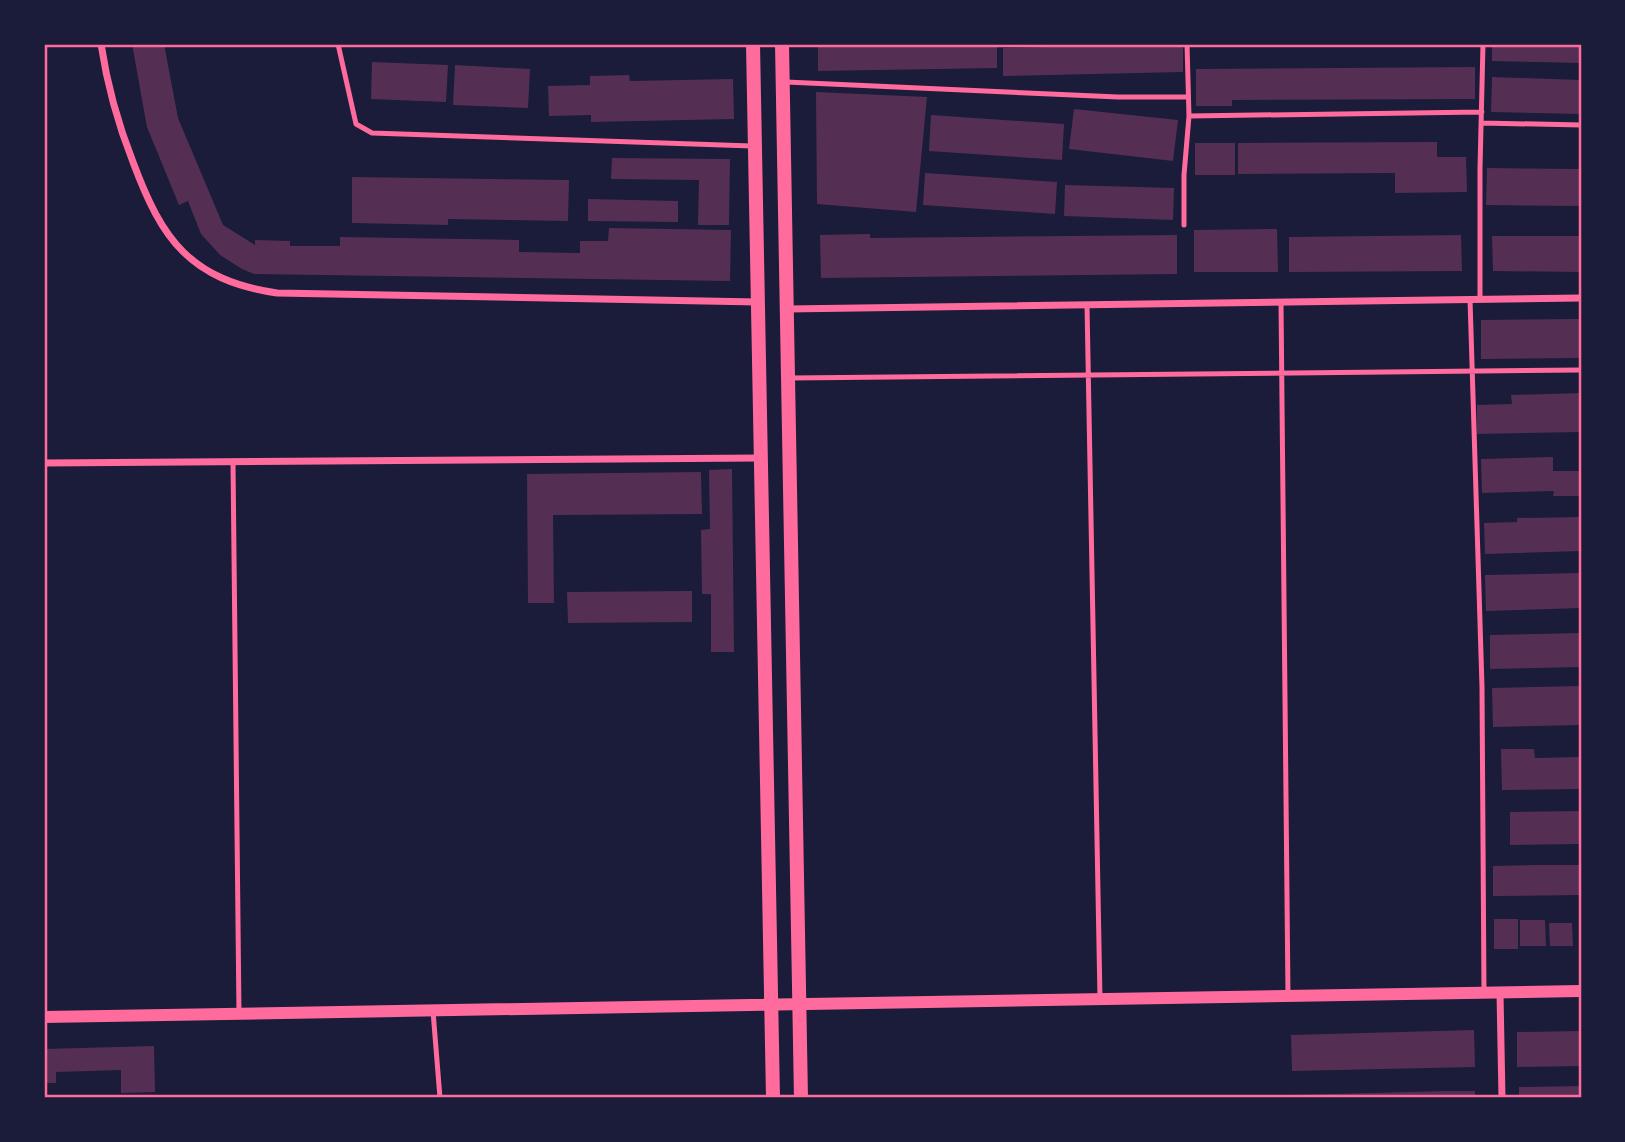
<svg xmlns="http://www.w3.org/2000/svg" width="1625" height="1142" viewBox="0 0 1625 1142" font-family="Georgia,serif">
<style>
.building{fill:#542f53}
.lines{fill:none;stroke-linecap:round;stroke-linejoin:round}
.service{stroke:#ff6b9d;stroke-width:5}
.minor{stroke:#ff6b9d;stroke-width:7}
.tertiary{stroke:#ff6b9d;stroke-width:12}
.secondary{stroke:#ff6b9d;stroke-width:14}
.neatline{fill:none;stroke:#ff6b9d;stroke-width:2.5}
</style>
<rect width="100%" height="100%" fill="#1b1b3a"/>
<path class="building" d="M 132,44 L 164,44 L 178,118 L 223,225 L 255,245 L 255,240 L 290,241 L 290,246 L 340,246 L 340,237 L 519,240 L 519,252 L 580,253 L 580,241 L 608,241 L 609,228 L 731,230 L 730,281 L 254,274 L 242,269 L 220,255 L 201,234 L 188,201 L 179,205 L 147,127 Z
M 818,44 L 997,44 L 997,68 L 818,71 Z
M 1183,44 L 1183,72 L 1003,76 L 1003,48 Z
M 1492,44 L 1581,44 L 1581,63 L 1492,61 Z
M 372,62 L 448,65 L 446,102 L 371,99 Z
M 455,65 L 530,69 L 528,108 L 453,105 Z
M 1475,67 L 1475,99 L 1232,100 L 1232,106 L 1196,106 L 1196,69 Z
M 629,75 L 630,81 L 733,79 L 734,119 L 591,122 L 591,115 L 549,116 L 548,86 L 590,85 L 590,76 Z
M 1492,77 L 1581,80 L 1581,114 L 1491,112 Z
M 816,92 L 927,97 L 916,212 L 817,204 Z
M 1074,109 L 1178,120 L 1173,161 L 1069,149 Z
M 931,115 L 1064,124 L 1062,160 L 929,151 Z
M 1437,142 L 1437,157 L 1466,157 L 1467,192 L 1395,193 L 1395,173 L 1238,174 L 1238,143 Z
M 1195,143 L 1235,143 L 1235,175 L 1195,175 Z
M 612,158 L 730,159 L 729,225 L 698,225 L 699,180 L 611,179 Z
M 1487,168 L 1581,169 L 1581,206 L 1486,205 Z
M 925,173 L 1057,182 L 1055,214 L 923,205 Z
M 352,177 L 569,180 L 568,221 L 448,219 L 448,225 L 352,223 Z
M 1065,185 L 1174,188 L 1173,220 L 1064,216 Z
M 588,199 L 678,201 L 678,222 L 588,221 Z
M 1277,229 L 1278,272 L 1194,272 L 1194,230 Z
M 870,234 L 870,238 L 1177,235 L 1177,274 L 821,278 L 820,235 Z
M 1461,235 L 1462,271 L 1289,272 L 1289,237 Z
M 1492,236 L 1581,236 L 1581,272 L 1493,271 Z
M 1581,319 L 1581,358 L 1481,359 L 1481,320 Z
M 1581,393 L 1581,432 L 1477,434 L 1477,405 L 1512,404 L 1511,395 Z
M 1553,457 L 1553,471 L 1581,471 L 1581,496 L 1553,496 L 1554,491 L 1482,493 L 1481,459 Z
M 732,469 L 734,652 L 711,652 L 711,594 L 702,594 L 701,530 L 710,529 L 709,470 Z
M 701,472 L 702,514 L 553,515 L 554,603 L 528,603 L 527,474 Z
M 1581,517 L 1581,551 L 1485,554 L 1484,523 L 1517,522 L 1517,518 Z
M 1581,573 L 1581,608 L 1486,611 L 1485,575 Z
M 692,591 L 692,622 L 568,623 L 567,592 Z
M 1581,633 L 1581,667 L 1490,669 L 1490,635 Z
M 1581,686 L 1581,725 L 1493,727 L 1492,688 Z
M 1501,749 L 1534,749 L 1535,758 L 1581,757 L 1581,789 L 1502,790 Z
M 1581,811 L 1581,844 L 1510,845 L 1510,812 Z
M 1536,865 L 1581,865 L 1581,895 L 1493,896 L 1493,866 Z
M 1494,919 L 1518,919 L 1518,949 L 1494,949 Z
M 1520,920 L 1545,920 L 1546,946 L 1520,946 Z
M 1549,923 L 1572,923 L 1573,946 L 1550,946 Z
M 1474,1030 L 1475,1067 L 1292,1071 L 1291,1035 Z
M 1581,1031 L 1581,1066 L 1517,1067 L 1517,1032 Z
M 154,1046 L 155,1092 L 121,1093 L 121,1070 L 56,1072 L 56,1083 L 44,1083 L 44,1049 Z
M 1581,1086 L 1581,1098 L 1519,1098 L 1519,1087 Z
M 1446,1091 L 1475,1091 L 1475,1098 L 1293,1098 L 1293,1095 Z"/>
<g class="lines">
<path class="service" d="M 338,44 L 356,124 L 372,133 L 752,146
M 786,82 L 1118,97 L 1188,97
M 1189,116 L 1482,112
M 1482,123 L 1581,125
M 1184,225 L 1184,175 L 1189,116 L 1187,44
M 1470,299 L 1482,687 L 1484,993
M 1480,299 L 1480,168 L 1483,44
M 1281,302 L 1288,996
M 1087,305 L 1100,999
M 790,378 L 1581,370
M 233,462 L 239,1014
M 433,1011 L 440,1098"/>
<path class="minor" d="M 101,44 C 107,84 118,124 133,162 C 162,240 190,280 277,293 L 757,302
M 787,309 L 1581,298
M 44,463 L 761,458
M 1500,993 L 1502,1098"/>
<path class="tertiary" d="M 44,1017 L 1581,991"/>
<path class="secondary" d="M 753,44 L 773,1098
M 782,44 L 801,1098"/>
</g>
<rect width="1625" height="1142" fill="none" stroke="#1b1b3a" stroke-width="91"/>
<rect x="46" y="46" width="1534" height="1050" class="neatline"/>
</svg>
